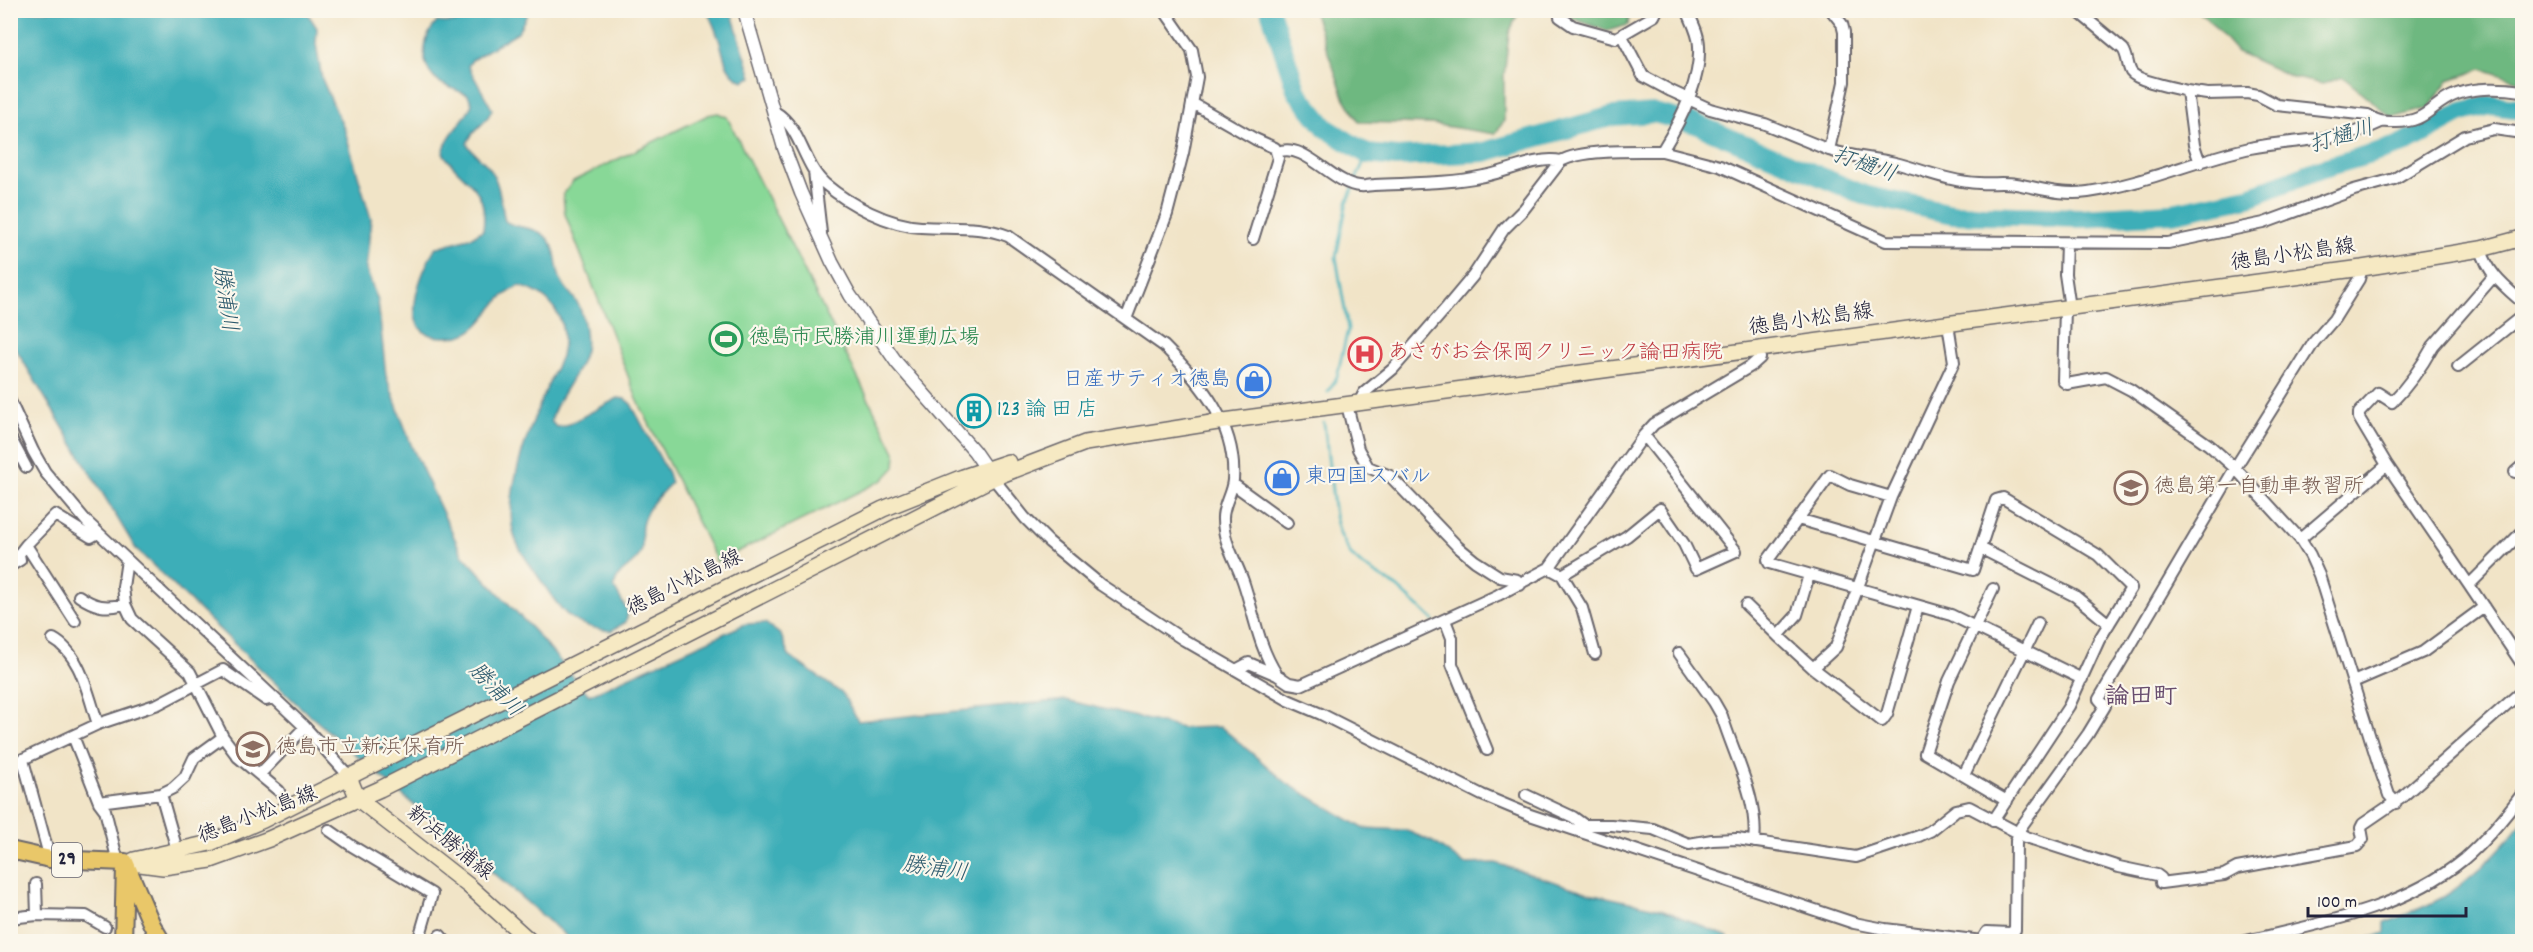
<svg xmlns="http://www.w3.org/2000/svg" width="2533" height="952" viewBox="0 0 2533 952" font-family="Dekko,'Klee One',sans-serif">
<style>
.green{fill:#88d897;stroke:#557d69;stroke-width:1.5}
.forest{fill:#6eb880;stroke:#486d5e;stroke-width:1.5}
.water{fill:#3daeb8;stroke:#30687a;stroke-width:1.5}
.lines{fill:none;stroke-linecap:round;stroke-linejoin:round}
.stream{stroke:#3daeb8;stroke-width:3}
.river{stroke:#3daeb8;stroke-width:20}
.minor-casing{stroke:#6a666c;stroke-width:14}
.tertiary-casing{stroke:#6a666c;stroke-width:15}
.secondary-casing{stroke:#6a666c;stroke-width:18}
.primary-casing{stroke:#6a666c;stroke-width:20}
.minor{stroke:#fff;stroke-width:10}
.tertiary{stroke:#fff;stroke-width:12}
.secondary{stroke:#f6e9c3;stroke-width:15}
.primary{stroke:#e9c769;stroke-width:16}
.labels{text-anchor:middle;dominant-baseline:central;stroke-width:4.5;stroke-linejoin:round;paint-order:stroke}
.shield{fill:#fbf7ec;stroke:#636270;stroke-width:1.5}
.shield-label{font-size:20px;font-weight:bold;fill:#22223b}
.street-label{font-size:21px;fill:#22223b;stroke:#fbf7ec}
.leisure-label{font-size:21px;fill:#27864d;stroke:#fbf7ec;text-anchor:start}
.health-label{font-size:21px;fill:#be3a42;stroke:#fbf7ec;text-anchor:start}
.shop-label{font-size:21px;fill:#366cbe;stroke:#fbf7ec;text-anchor:end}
.culture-label{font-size:21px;fill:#0d838f;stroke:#fbf7ec;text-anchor:start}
.education-label{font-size:21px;fill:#785e54;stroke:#fbf7ec;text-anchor:start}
.water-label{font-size:22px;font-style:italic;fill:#2d5a6d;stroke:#fbf7ec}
.quarter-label{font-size:24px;font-weight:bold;fill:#684d6e;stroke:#fbf7ec}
</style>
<rect width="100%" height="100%" fill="#fbf7ec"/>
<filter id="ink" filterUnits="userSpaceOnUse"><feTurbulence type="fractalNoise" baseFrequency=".0167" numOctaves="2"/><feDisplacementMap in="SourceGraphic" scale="12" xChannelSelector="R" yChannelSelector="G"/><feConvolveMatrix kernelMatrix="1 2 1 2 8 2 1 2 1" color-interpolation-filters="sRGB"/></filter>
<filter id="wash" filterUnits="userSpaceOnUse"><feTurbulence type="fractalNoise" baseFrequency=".008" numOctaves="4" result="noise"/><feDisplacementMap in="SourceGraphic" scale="24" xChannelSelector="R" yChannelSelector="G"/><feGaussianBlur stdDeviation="1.35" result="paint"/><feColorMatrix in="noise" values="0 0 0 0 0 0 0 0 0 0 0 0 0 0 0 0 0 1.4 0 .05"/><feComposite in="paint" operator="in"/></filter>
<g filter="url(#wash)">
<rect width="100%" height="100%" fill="#f1e4c7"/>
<path class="green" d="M 718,113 L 727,117 L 896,454 L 895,467 L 883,480 L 717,562 L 637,399 L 565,214 L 563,195 L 573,181 L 708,115 Z"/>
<path class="forest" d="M 1313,11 L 1519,11 L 1509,33 L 1504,76 L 1504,121 L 1495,134 L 1431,124 L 1359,122 L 1344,97 Z
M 1553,11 L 1630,11 L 1628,25 L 1607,31 Z
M 2197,11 L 2522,11 L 2522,82 L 2482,69 L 2449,80 L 2429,108 L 2392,118 L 2343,77 L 2323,84 L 2294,78 L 2237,52 L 2207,18 Z"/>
<path class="water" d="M 472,10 L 529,11 L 518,32 L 472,60 L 468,66 L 492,109 C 487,125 471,129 467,144 C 474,155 484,160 490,169 C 500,183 501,204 505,221 C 516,229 534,226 544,235 C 559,249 554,261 560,278 C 563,287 573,295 578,304 C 584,316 587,337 585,350 C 579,376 557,395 551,421 L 556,427 L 565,426 L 618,398 L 625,399 L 631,404 L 668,473 L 671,483 C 659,496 645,508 642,526 C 640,536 645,546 640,554 C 632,569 618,568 614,587 L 628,612 L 626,622 L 611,631 C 572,626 565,616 544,585 C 535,571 523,557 517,543 C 495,495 541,401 561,356 C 569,321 554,295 519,286 C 513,290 505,294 500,299 C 488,312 478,331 460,336 C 455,337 450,336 446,337 C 393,339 420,275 435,248 L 472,237 L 483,230 C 489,184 463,184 443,153 C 447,133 464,123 472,104 L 468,95 C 458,90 441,86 434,78 C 419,62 423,37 437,22 C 451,23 464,25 472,10 Z
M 11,11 L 306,11 L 317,28 L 316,44 L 322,79 L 345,131 L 371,219 L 366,269 L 378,301 L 386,376 L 412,447 L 462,554 L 535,632 L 589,695 L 745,624 L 765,623 L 781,635 L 789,656 L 843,694 L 858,721 L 1066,700 L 1182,728 L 1221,727 L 1288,784 L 1363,828 L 1405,830 L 1433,842 L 1464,864 L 1496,863 L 1589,893 L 1661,909 L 1728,937 L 1727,941 L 572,941 L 299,706 L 136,549 L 11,341 Z
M 707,11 L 731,11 L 752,77 L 743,81 C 723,72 725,55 718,37 C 715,28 711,19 707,11 Z
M 2522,823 L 2522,941 L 2359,941 L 2385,933 L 2385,923 C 2405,915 2426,907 2445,896 C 2475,877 2500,850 2522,823 Z"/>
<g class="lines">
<path class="stream" d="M 1355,182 L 1367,154
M 1328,392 L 1337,377 L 1348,329 L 1336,257 L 1347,202 L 1353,188
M 1324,423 L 1335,516 L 1340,534 L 1351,555 L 1363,566 L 1397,587 L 1433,620"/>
<path class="river" d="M 1270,10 L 1297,92 L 1326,128 L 1367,154 L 1397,157 L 1484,152 L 1613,116 L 1654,113 L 1696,124 L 1864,195 L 1952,214 L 2080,218 L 2173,213 L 2249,197 L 2320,169 L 2404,144 L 2462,112 L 2491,105 L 2522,109"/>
</g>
</g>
<g filter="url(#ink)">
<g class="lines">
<g class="minor-casing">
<path id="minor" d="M 2076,10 L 2123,49 C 2128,56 2127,65 2131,72 C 2137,81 2175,88 2187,91 L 2194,145 L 2200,163
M 1560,17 L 1573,26 L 1616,38 L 1654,16 L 1657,10
M 1622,36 L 1643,76 L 1671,91 L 1710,109 L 1765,124 L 1829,150 L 1844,82 L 1844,32 L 1842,24 L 1831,10
M 2187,91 L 2207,94 L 2247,93 L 2258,95 L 2277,105 L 2368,115 C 2378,122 2383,122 2394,122 C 2428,123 2430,104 2457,94 C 2476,87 2503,88 2522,91
M 1192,103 L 1255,139 L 1275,148 L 1278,158 L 1253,239
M 775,112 C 801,127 803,165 825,184 C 850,205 888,225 921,227 C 951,229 980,225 1008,236 L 1164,346 C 1201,383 1237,425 1233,480 C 1232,494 1222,506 1223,520 C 1223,541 1236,561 1243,581 C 1254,613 1258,646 1277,675
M 1829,150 C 1851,157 1873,158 1895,163 C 1923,170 1950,182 1979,183 C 1992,184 2004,182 2016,184 C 2040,188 2062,196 2088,192 C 2144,184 2195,160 2250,148 C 2293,139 2340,142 2379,123
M 1662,151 L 1720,166 L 1886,241 L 2168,243 L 2264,223 L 2354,190 L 2394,179 L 2465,136 L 2494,129 L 2522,133
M 1278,152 C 1305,141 1333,185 1360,186 C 1364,187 1369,185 1374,185 C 1411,183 1447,184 1484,176 C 1508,172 1537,156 1561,161
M 814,171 L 821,233
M 2066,243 L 2065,274 L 2070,308
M 2481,249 C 2488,274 2504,286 2522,302
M 2065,308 L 2063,381 L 2067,384 L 2106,377 L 2131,390 L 2209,445 L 2235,468 L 2300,539 L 2387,465 L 2359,418 L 2359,413 L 2378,393 L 2392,402 C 2409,385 2422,366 2433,346 L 2494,276
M 1126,319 L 1167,214 L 1183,153 L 1197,77 L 1192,50 L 1164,10
M 1948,324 L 1954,362 L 1891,497 L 1850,485 L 1830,475 L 1768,560 L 1769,563 L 1951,615 L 2082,679
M 2458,367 L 2522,316
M 10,401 L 33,451 L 45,472 L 87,522 L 305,727 L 348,775
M 1359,403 L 1364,393 L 1393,369 L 1447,307 L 1473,276 L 1504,229 L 1524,209 L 1561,161 C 1582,149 1636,151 1662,151 C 1680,122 1701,81 1699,46 C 1699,34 1692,22 1687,10
M 1347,405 L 1358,449 L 1368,467 L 1390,476 L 1458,547 L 1475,561 L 1500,577 L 1517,580 L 1520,585
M 10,437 L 26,467
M 2387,465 L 2469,585
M 2515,472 L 2522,466
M 993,478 L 1025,518 L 1049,542 L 1101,585 L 1184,640 L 1288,700 L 1321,714 L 1482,795 L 1530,815 L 1854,923 L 1885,929 L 1990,942
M 1233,484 L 1287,523
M 1798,519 L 1973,570 L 1996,500 L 2003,498 L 2098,555 L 2131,588 L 2099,640 L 2069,706 L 1993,821
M 2522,532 L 2469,585 L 2522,664
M 2300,539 L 2310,555 L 2319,575 L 2379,766 L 2389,795 L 2396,803
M 1982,549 L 2075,596 L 2109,624
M 127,560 L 123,587 L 125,604 L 132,619 L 190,672 L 223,737 L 238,757 L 279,791
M 10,566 L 20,560 L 19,554 L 26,545
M 1549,568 L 1644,435 L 1654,424 L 1751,366 L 1760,358 L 1758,350
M 1993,589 L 1949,681 L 1925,753 L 2007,801
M 79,596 C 95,607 106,609 125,604
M 1746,605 L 1778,636 L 1797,615 L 1809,575
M 1445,620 L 1452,638 L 1452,664 L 1487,750
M 75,621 L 26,545 L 55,515 L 91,537 L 98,533
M 1778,636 L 1813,668 L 1882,721 L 1887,714 L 1918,606
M 53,639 C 81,654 88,695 98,724
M 1679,653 L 1714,702 L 1722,716 C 1734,756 1759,799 1754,842
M 1595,654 L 1582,608 L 1562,575 L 1627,536 L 1660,509 L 1684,544 L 1696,569 L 1736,551 L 1644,435
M 1813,668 L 1836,647 L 1891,497
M 1236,670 L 1249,663 L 1277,675 L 1289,683 L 1301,685 L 1498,595 L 1549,568 L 1562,575
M 2353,682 L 2423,652 L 2484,607
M 73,736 L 99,802 L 105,810 L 118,862
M 23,760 L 50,859
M 10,765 L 98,724 L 158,704 L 223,670 L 266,700 L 274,698
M 260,774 L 305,727
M 1964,775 L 2038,623
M 161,794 L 177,850
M 1526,795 L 1573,817 L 1584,825 L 1611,825 L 1653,829 L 1689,844 L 1712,840 L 1737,839 L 1856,857 L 1919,836 L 1930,831 L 1956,810 L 1969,807 L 2026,837 L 2119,867 L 2157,875 L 2161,878 L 2161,883 L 2224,875 L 2237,868 L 2357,846 L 2363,839 L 2361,828 L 2363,824 L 2401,798 L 2522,691
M 99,802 L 161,794 L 173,788 L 185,777 L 194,758 L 223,737
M 329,830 L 352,846 L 432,894 L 418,942
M 36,884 L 37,915
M 10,918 L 37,915 L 86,916 L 105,927
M 440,935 L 446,942
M 1982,940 L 1987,932 L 2010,933 L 2015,930 L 2016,841 L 2021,827 L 2088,734 L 2105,706 L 2099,699 L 2235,468 L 2314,342 L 2334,319 L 2359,279 L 2362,268
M 2242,942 C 2318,924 2402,910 2464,859 C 2486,840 2505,817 2522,794"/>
</g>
<g class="tertiary-casing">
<path id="tertiary" d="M 744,10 L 784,148 L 801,193 L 832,262 L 850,295 L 897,363 L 974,451 L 990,474"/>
</g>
<g class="secondary-casing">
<path id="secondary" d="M 348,775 L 358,799 L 469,886 L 531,942
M 134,860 L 210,843 L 263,820 L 883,509 L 963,477 L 1008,462
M 125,862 L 163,867 L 211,860 L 269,839 L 380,789 L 993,478 L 1085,443 L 1224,421 L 2362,268 L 2481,249 L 2522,238"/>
</g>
<g class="primary-casing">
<path id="primary" d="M 10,850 L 50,859 L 125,862
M 125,862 L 152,925 L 162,942
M 123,942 L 125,866"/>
</g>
<use href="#minor" class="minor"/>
<use href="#tertiary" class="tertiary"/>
<use href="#secondary" class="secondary"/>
<use href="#primary" class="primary"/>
</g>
</g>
<defs>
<g id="stadium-ring" transform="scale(1.725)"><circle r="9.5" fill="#fbf7ec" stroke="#2e9e5b" stroke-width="1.5"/><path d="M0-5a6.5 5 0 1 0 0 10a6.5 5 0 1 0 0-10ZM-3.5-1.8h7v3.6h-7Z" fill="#2e9e5b"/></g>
<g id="hospital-ring" transform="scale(1.725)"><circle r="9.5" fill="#fbf7ec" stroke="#e0444e" stroke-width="1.5"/><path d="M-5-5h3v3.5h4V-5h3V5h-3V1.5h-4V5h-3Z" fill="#e0444e"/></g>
<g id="shop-ring" transform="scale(1.725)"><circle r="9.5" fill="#fbf7ec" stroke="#3f7fe0" stroke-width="1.5"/><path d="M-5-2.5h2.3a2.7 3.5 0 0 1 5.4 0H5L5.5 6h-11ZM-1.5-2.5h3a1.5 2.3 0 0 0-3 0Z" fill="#3f7fe0"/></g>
<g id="building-ring" transform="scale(1.725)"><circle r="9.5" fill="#fbf7ec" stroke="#0f9aa8" stroke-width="1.5"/><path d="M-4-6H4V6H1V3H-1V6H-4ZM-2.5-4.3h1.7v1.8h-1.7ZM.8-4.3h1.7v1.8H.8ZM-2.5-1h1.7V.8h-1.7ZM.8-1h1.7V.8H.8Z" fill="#0f9aa8"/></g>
<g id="school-ring" transform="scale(1.725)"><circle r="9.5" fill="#fbf7ec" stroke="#8d6e63" stroke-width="1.5"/><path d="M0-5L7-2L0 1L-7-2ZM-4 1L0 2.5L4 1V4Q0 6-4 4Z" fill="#8d6e63"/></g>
</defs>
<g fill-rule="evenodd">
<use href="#stadium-ring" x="726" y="339"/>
<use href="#hospital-ring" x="1365" y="354"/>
<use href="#shop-ring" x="1254" y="381"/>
<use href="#building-ring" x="974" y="411"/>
<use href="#shop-ring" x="1282" y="478"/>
<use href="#school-ring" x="2131" y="488"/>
<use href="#school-ring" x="253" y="749"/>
</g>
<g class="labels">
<rect class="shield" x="52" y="843" width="30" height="34" rx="4.5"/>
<g class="shield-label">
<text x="67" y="860">29</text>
</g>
<g class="street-label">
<text transform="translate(2293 256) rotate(-8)">徳島小松島線</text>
<text transform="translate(1811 321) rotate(-8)">徳島小松島線</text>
<text transform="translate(685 584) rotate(-26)">徳島小松島線</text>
<text transform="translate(258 816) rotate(-21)">徳島小松島線</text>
<text transform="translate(449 844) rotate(39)">新浜勝浦線</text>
</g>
<g class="leisure-label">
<text x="749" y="339">徳島市民勝浦川運動広場</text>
</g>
<g class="health-label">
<text x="1388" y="354">あさがお会保岡クリニック論田病院</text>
</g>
<g class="shop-label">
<text x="1231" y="381">日産サティオ徳島</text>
<text x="1305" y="478" text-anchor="start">東四国スバル</text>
</g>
<g class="culture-label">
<text x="997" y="411">123 論 田 店</text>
</g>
<g class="education-label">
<text x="2154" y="488">徳島第一自動車教習所</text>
<text x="276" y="749">徳島市立新浜保育所</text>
</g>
<g class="water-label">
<text transform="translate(2342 138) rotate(-17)">打樋川</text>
<text transform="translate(1864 166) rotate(19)">打樋川</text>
<text transform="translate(224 299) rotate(82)">勝浦川</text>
<text transform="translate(495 691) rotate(45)">勝浦川</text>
<text transform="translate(935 870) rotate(8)">勝浦川</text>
</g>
<g class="quarter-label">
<text x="2141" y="698">論田町</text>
</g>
</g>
<rect width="2533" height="952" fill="none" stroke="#fbf7ec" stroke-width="36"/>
<path d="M2308 907v9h158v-9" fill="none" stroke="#22223b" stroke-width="3"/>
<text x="2317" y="907" font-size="18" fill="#22223b" stroke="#fbf7ec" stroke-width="4.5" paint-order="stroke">100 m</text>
</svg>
